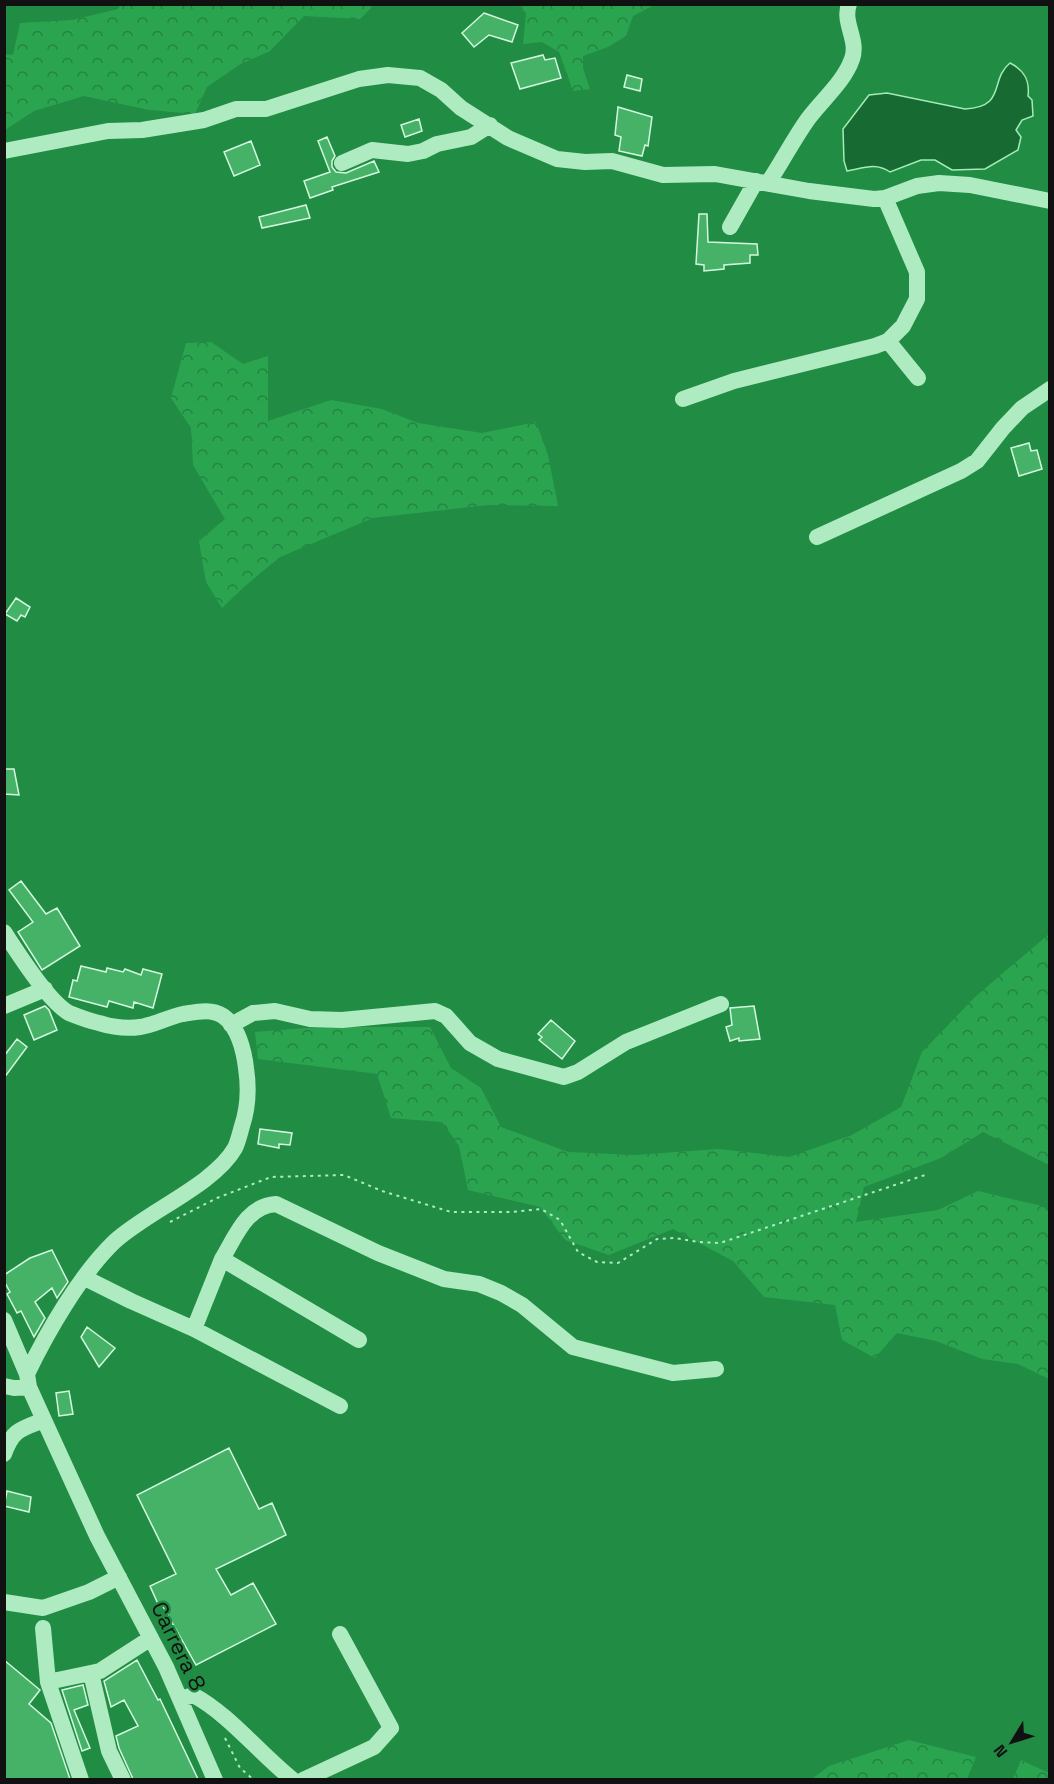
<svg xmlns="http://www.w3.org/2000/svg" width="1054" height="1784" viewBox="0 0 1054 1784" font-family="'Space Grotesk',sans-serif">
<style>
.forest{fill:url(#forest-crowns)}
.water{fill:#176b32;stroke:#a3ecb8;stroke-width:1.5}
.building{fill:#46b267;stroke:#d4f8df;stroke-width:1.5}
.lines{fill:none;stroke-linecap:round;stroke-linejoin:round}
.path{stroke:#afebc1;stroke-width:2;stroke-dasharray:3 4.5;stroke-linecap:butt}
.minor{stroke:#afebc1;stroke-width:16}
.labels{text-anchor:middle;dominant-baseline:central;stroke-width:4.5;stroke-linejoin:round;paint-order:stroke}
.street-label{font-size:22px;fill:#111;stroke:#218c43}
</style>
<defs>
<pattern id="forest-crowns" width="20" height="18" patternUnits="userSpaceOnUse" patternTransform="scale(1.5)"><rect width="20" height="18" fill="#2ba450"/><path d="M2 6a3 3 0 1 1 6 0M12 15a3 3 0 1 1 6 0" fill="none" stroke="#238441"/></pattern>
</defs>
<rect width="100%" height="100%" fill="#218c43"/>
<path class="forest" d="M 120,5 L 374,5 L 360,19 L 304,16 L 270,51 L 239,65 L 207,87 L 195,114 L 149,110 L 84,96 L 34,111 L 5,130 L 4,54 L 13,55 L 20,23 L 72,20 L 118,9 Z
M 518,5 L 654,5 L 633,16 L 626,36 L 608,47 L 583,56 L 583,68 L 590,89 L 573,91 L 559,52 L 542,42 L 523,44 L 526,13 Z
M 211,342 L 243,364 L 268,356 L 268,421 L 331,400 L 382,409 L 418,423 L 482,433 L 536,422 L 548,455 L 558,506 L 488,505 L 373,518 L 280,557 L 245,586 L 222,608 L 206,582 L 199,541 L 225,519 L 193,465 L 191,428 L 171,398 L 186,343 Z
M 1049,934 L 1049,1165 L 983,1132 L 941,1158 L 864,1187 L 856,1222 L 938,1210 L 978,1191 L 1042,1206 L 1049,1211 L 1049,1379 L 1018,1364 L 982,1359 L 936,1341 L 897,1333 L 875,1358 L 842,1340 L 835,1305 L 764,1297 L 733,1261 L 673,1229 L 609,1255 L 565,1240 L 540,1207 L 468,1190 L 459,1146 L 442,1122 L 391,1118 L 377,1074 L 258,1059 L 255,1032 L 318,1027 L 430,1027 L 451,1068 L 481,1088 L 501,1127 L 568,1152 L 634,1155 L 719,1149 L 789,1157 L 852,1135 L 901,1107 L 922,1052 L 976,996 Z
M 909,1740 L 976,1757 L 967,1779 L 812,1779 L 829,1766 Z
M 1021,1760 L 1049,1773 L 1049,1779 L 1013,1779 Z"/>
<path class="water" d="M 1010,63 C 1024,70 1030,80 1028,96 L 1032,100 L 1033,116 L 1022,120 L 1016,130 L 1021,137 L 1018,150 L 985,169 L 952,170 L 935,160 L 921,160 L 890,172 C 876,162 863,168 847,171 L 844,161 L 843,129 L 869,95 L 887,93 L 965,109 C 1007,107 989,80 1010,63 Z"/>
<path class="building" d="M 484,13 L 518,25 L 512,42 L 489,35 L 474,47 L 462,33 Z
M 543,55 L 545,60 L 555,58 L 561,78 L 520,89 L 511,63 Z
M 627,75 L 642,79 L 640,91 L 624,87 Z
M 618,107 L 652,117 L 648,146 L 645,145 L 642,156 L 619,151 L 621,137 L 615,135 Z
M 419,119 L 422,131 L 405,137 L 401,125 Z
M 327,137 L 335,156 L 332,161 L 332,167 L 336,172 L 346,173 L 374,161 L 379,172 L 332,187 L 333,190 L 310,198 L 304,181 L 330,172 L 318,141 Z
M 251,141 L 260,165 L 234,176 L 224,152 Z
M 306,205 L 310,218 L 262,228 L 259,217 Z
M 699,214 L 707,214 L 708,242 L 757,244 L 758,255 L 750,255 L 750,263 L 724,265 L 724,269 L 704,271 L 704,265 L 696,264 Z
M 1029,443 L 1031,451 L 1037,450 L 1042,469 L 1019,476 L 1011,448 Z
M 16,598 L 30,607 L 25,617 L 21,615 L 17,621 L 5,614 Z
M 4,769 L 14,769 L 19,795 L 4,794 Z
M 21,881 L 46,914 L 57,908 L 80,946 L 42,970 L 18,932 L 33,922 L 9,890 Z
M 81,966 L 106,972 L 107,968 L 123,972 L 125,969 L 141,975 L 143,969 L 162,974 L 153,1008 L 134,1002 L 133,1008 L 109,1001 L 107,1007 L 69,997 L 73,980 L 77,981 Z
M 45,1006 L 49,1010 L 57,1030 L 34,1040 L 24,1015 Z
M 754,1006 L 760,1039 L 739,1041 L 739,1038 L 730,1041 L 726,1027 L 732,1025 L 730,1008 Z
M 551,1020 L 575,1041 L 562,1059 L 539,1040 L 542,1037 L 538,1034 Z
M 17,1039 L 27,1047 L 4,1078 L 4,1056 Z
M 260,1129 L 292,1133 L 290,1145 L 279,1144 L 279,1148 L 258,1144 Z
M 52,1250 L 68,1282 L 57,1298 L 52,1288 L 35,1302 L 45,1318 L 34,1337 L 21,1311 L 17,1313 L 7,1294 L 10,1292 L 4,1281 L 4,1275 L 30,1258 Z
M 87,1327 L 115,1348 L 99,1367 L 81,1337 Z
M 69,1391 L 73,1414 L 59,1416 L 56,1393 Z
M 229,1448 L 259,1509 L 272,1503 L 286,1535 L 216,1569 L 231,1595 L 253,1583 L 276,1624 L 196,1665 L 161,1603 L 158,1604 L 150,1586 L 176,1574 L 137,1495 Z
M 7,1491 L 31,1497 L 29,1512 L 4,1506 Z
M 4,1660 L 40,1690 L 29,1704 L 51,1723 L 70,1779 L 4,1779 Z
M 137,1660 L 158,1700 L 160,1699 L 198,1779 L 133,1779 L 119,1748 L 116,1736 L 138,1726 L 124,1700 L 111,1707 L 104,1681 Z
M 83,1685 L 88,1705 L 74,1710 L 90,1748 L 82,1751 L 62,1690 Z"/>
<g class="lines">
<path class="path" d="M 170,1222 L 217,1198 L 271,1177 L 344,1175 L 382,1191 L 451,1212 L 512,1212 L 541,1209 L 560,1220 L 578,1252 L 597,1262 L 618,1263 L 657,1239 L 674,1238 L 699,1242 L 720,1243 L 925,1175
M 225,1738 L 240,1768 L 254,1780"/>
<path class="minor" d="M 4,151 L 108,131 L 142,130 L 204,120 L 236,109 L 266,109 L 359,79 L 388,75 L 420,78 L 441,90 L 461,108 L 508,138 L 557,159 L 585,162 L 612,161 L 663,175 L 715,174 L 809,191 L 874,199 L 885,198 L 917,186 L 939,183 L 970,185 L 1050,201
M 342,163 L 372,150 L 408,154 L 423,151 L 437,144 L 471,137 L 490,125
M 768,183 C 782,162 793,140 808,119 C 822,100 844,82 852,59 C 859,40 842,23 849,4
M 730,227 L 756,181
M 888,341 L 918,378
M 683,399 L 734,381 L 875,346 L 888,341 L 903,326 L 917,299 L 917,272 L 885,198
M 817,537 L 961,471 L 977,461 L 1003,428 L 1022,408 L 1050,389
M 4,932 C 18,953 48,1001 69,1013 C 79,1017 89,1021 99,1023 C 112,1027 126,1029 140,1027 C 154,1025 168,1017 183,1014 C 196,1012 211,1008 223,1016 C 238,1026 244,1051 246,1068 C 249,1088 248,1108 242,1126 C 240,1133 238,1142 235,1148 C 214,1185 146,1212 114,1242 C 80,1275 47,1332 27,1374
M 4,1006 L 45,989
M 231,1025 L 253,1013 L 275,1011 L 310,1019 L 342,1020 L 435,1011 L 446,1016 L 470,1043 L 498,1059 L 564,1077 L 578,1072 L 626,1042 L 721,1004
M 222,1259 C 236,1236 246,1206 276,1204 L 378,1253 L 444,1279 L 479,1284 L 501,1293 L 522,1305 L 573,1347 L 673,1373 L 716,1369
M 85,1278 L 131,1301 L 194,1329 L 340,1406
M 4,1320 L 27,1374 L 29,1387 L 44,1420 L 97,1536 L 166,1667 L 215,1780
M 194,1329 L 222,1259 L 359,1340
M 4,1386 L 14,1388 L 29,1387
M 4,1454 C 13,1429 21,1429 44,1420
M 4,1602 L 43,1608 L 89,1592 L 119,1577
M 43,1628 L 48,1682 L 81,1780
M 91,1673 L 109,1751 L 123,1780
M 48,1682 L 100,1671 L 151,1638
M 181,1699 L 193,1695 C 229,1714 260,1754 293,1780
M 303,1780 L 374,1747 L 391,1728 L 340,1634"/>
</g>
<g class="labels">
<g class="street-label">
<text transform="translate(179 1646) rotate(64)">Carrera 8</text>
</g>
</g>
<rect width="1054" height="1784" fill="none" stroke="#111111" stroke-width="12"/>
<g transform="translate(1012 1742) rotate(232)" stroke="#218c43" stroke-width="4.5" paint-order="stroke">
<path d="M0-4.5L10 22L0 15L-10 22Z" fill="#111111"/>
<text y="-9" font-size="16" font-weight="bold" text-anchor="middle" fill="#111111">N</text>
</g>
</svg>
